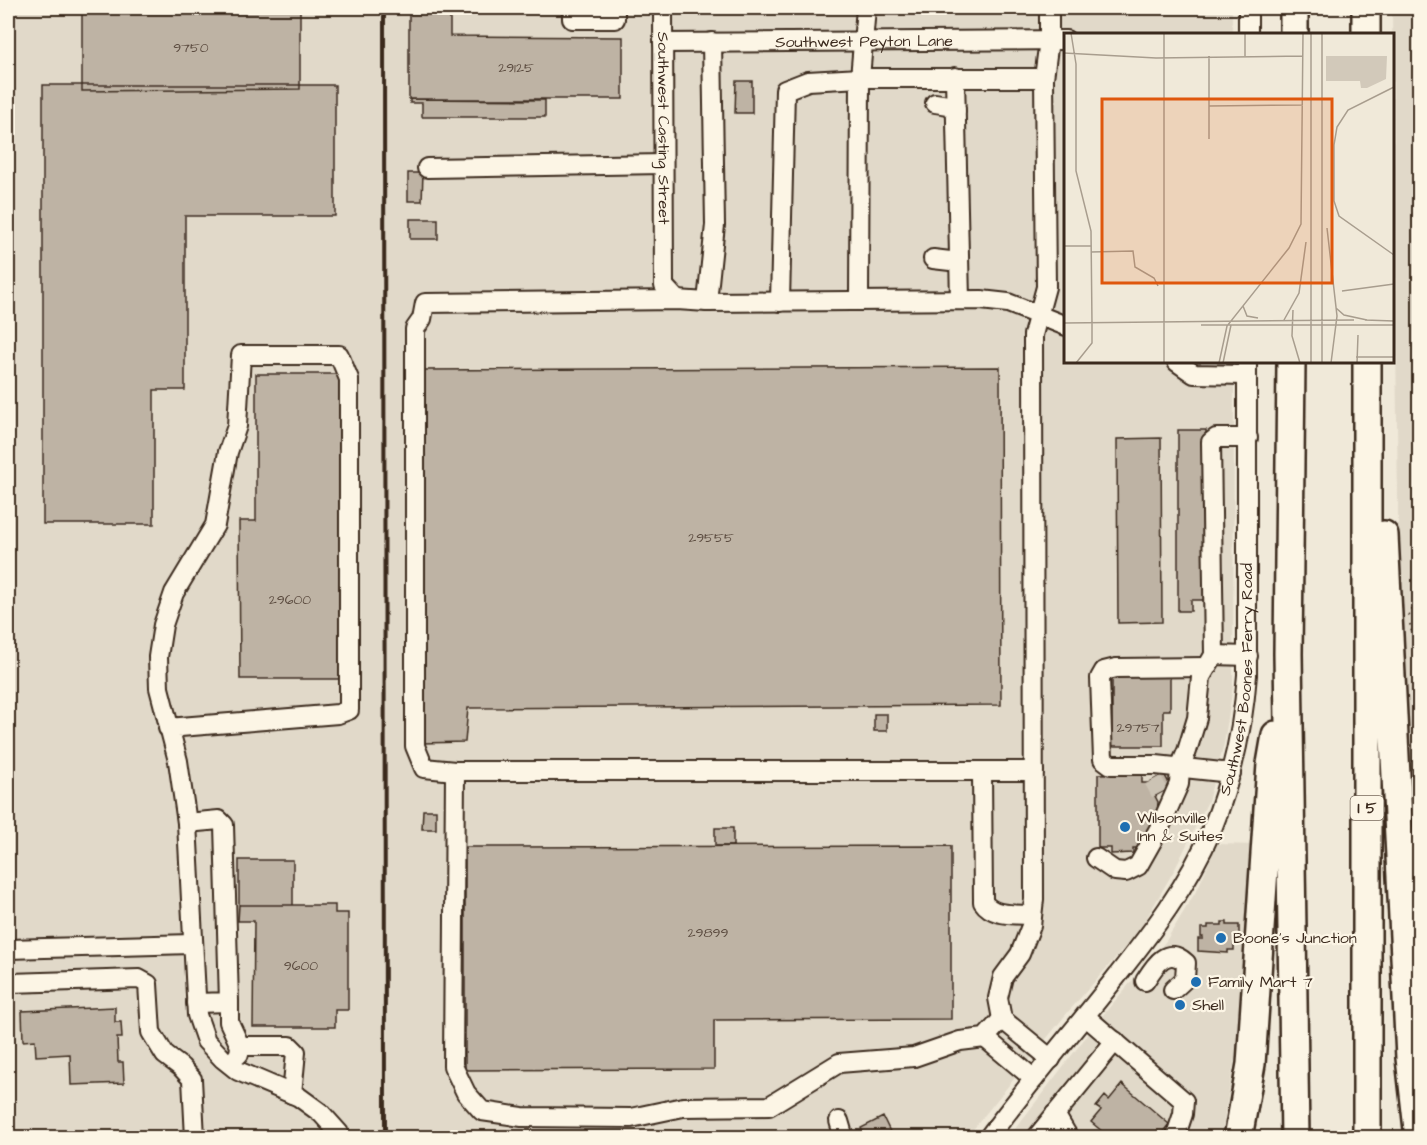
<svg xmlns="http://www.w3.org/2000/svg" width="1427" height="1145" viewBox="0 0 1427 1145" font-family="'Architects Daughter',sans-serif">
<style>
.built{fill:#e1d9c9}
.building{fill:#beb3a4;stroke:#3b2a1e;stroke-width:1.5}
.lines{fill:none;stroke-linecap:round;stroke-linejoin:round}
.minor-tunnel{stroke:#ccc3b4;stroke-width:18;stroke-dasharray:18 9;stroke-linecap:butt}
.minor-casing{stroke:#3b2a1e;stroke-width:22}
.highway-casing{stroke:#3b2a1e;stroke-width:32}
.path{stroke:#3b2a1e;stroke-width:2;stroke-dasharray:1.5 4.5;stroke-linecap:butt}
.minor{stroke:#fcf5e5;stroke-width:18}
.highway{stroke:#fcf5e5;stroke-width:27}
.rail{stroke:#3b2a1e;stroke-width:4}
.poi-dot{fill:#1f6fb2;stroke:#fcf5e5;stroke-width:2}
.labels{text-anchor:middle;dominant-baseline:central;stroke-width:4.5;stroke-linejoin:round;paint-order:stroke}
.number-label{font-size:14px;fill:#5c4c40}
.shield{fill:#fcf5e5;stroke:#75675a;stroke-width:1.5}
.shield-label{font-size:15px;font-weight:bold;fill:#3b2a1e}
.street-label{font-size:16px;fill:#3b2a1e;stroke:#fcf5e5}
.poi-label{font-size:16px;fill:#3b2a1e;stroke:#fcf5e5;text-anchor:start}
.inset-road{fill:none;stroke:#a89d8e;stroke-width:1.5}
.view{fill:#df570d;fill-opacity:0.15;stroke:#df570d;stroke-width:3}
.inset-edge{fill:none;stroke:#3b2a1e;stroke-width:3}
</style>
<rect width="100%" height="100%" fill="#f0e9d9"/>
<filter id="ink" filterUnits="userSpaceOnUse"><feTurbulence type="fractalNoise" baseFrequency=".0167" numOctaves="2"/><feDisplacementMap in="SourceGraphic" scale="12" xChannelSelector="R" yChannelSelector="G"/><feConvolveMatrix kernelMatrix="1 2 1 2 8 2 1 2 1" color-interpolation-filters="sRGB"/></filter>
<g filter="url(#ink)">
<path class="built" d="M 8,8 L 1232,8 L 1232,34 L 1066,34 L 1066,362 L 1234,362 L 1233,686 L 1224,744 L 1208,801 L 1176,867 L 1139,931 L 1068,1012 L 967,1137 L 8,1137 Z
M 1392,8 L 1420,8 L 1419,981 L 1398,619 L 1398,504 Z
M 1217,844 L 1258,845 L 1248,999 L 1233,1068 L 1221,1137 L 1008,1138 L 1102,1016 L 1166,941 L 1198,888 Z"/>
<path class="building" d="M 82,8 L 300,8 L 300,89 L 82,91 Z
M 409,13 L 450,13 L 450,36 L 623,37 L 623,99 L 409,99 Z
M 736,81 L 752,81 L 752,113 L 735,113 Z
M 43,85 L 335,85 L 335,216 L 185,216 L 185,390 L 154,390 L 154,524 L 43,524 Z
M 410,99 L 545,100 L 545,117 L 422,117 L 422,103 L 410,103 Z
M 408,173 L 423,173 L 422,201 L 408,201 Z
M 410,219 L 438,219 L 438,239 L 410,239 Z
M 1000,367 L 1001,705 L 468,708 L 465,742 L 422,743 L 423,370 Z
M 256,374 L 339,374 L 340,679 L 240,679 L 239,521 L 256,521 Z
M 1178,430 L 1206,430 L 1206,600 L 1191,600 L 1191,611 L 1178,611 Z
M 1161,438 L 1162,622 L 1118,623 L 1117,439 Z
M 1112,676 L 1170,676 L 1170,710 L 1163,710 L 1163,746 L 1112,746 Z
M 874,714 L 887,714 L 887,731 L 874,731 Z
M 1142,773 L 1142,783 L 1148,783 L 1164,774 L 1171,787 L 1155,796 L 1158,802 L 1157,814 L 1146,840 L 1142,840 L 1142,848 L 1133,848 L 1133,853 L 1111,854 L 1111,848 L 1098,848 L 1098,774 Z
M 423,810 L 436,810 L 436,829 L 422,829 Z
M 715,828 L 733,828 L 733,846 L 715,846 Z
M 951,846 L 951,1019 L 714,1020 L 714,1069 L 465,1070 L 465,847 Z
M 239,860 L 293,860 L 293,905 L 239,905 Z
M 239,905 L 335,905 L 335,913 L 348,913 L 348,1010 L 335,1010 L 335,1027 L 253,1027 L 254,921 L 238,921 Z
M 1222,922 L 1227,922 L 1227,925 L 1239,925 L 1239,943 L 1234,943 L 1234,950 L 1228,950 L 1228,953 L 1198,951 L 1198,939 L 1203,939 L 1203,937 L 1201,937 L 1201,928 L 1208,928 L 1208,925 L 1222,925 Z
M 115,1007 L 115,1022 L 121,1022 L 122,1038 L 117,1038 L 118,1062 L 123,1062 L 124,1083 L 71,1085 L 70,1054 L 36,1056 L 35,1040 L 23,1041 L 22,1011 Z
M 1122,1084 L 1169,1124 L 1159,1137 L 1153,1132 L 1149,1138 L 1110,1138 L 1091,1122 L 1101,1110 L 1096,1107 L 1105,1096 L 1109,1100 Z
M 883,1117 L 893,1138 L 865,1138 L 861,1128 Z"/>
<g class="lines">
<path class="minor-tunnel" d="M 1153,780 L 1160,793"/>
<g class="minor-casing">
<g id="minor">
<path d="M 572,8 L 572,19 L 615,19 L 615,8"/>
<path id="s1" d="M 663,8 L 664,286 L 677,300"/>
<path d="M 1049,8 L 1049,40 L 1044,78 L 1046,287 L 1033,335 L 1034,899 L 1031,926 L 1020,954 L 1003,977 L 998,998 L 1002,1019 L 1051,1059"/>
<path d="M 1248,34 L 1248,8"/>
<path id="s2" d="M 663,43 L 1066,40"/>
<path d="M 955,77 L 960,300"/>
<path d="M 935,103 L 948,105 L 956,110"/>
<path d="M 427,168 L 663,164"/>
<path d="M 933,259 L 959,262"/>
<path d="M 859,301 L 860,78 L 866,8"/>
<path d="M 707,302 L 715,225 L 712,42"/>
<path d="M 780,302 L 785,90 L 808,81 L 860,78 L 1044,78"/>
<path d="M 1177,362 L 1194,374 L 1247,375"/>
<path d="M 1214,655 L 1211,442 L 1216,438 L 1248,438"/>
<path d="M 1206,667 L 1116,668 L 1104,671 L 1100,678 L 1103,759 L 1111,765 L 1156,765 L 1231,773"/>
<path d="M 168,728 L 338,714 L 349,710 L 349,379 L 339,355 L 241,355 L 237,426 L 228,452 L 215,525 L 174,593 L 163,625 L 158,657 L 159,688 L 178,761 L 187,823 L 197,1015 L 206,1041 L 223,1059 L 238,1071 L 299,1097 L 321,1113 L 339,1133 L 341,1138"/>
<path d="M 455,771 L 453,1066 L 466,1093 L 482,1111 L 522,1117 L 631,1118 L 683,1107 L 769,1106 L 839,1063 L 914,1057 L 960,1041 L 985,1038 L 1002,1019"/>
<path d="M 982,771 L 983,902 C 993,917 1015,914 1032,915"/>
<path d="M 1034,771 L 455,771 L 424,768 L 415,746 L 415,329 L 422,319 L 425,303 L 677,300 L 707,302 L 981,300 L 1008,303 L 1066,326"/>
<path d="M 187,823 L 219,820 L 224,825 L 229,1002 L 196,1003"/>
<path d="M 1096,858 L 1115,871 L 1126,872 L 1138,866 L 1160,827 L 1179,784 L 1180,767 L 1187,751 L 1197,718 L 1201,677 L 1214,655 L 1248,656"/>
<path d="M 8,949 L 192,944"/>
<path d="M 8,980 L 10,983 L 139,979 L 148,984 L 151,1032 L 165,1055 L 181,1067 L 192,1079 L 195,1138"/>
<path d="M 1145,981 C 1155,965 1167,945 1186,963 L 1185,979 L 1173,990"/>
<path d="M 229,1002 L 229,1022 L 240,1046 L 239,1054 L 237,1056"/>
<path d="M 1085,1016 L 1184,1101 L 1183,1114 L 1175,1138"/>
<path d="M 985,1038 L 1034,1079"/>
<path d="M 240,1046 L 290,1046 L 296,1052 L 292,1094"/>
<path d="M 1055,1114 L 1069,1138"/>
<path d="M 839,1121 L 844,1138"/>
<path id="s3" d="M 988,1138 C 1028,1084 1072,1033 1113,981 C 1151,933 1188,886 1212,829 C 1232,779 1243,728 1247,675 L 1247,362"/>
<path d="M 1036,1138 L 1115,1041"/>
</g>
</g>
<g class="highway-casing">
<path id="highway" d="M 1366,8 L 1366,34
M 1294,34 L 1294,8
M 1291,362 L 1288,654 L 1295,1138
M 1367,362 L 1367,1138
M 1384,535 L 1410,1058 L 1419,1138
M 1238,1138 L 1251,1064 L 1271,764 L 1276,735"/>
</g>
<path class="path" d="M 1409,616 L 1420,591
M 1410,624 L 1420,667"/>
<use href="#minor" class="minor"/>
<use href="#highway" class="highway"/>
<path class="rail" d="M 384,8 L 385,1138"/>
</g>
</g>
<g class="poi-dot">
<circle cx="1125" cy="827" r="6"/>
<circle cx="1221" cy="938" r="6"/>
<circle cx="1196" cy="982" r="6"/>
<circle cx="1180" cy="1005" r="6"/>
</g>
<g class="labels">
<g class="number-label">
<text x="191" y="48">9750</text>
<text x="516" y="68">29125</text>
<text x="711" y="538">29555</text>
<text x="290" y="600">29600</text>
<text x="1138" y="728">29757</text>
<text x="708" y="933">29899</text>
<text x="301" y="966">9600</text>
</g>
<rect class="shield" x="1350.5" y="796" width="33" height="24" rx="4.5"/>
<g class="shield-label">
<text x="1367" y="808">I 5</text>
</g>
<g class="street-label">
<text stroke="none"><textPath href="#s2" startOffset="201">Southwest Peyton Lane</textPath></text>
<text stroke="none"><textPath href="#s1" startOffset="120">Southwest Casting Street</textPath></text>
<text stroke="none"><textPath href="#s3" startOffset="536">Southwest Boones Ferry Road</textPath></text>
</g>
<g class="poi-label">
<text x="1137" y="818">Wilsonville<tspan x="1137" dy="18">Inn &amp; Suites</tspan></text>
<text x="1233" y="938">Boone's Junction</text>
<text x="1208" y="982">Family Mart 7</text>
<text x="1192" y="1005">Shell</text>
</g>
</g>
<g transform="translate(1064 33)">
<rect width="330" height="330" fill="#f0e9d9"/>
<path d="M 262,23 L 323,23 L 322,46 L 303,55 L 297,55 L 296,48 L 262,48 Z" fill="#d2c9ba"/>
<path class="inset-road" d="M 7,0 L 12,31 L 12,138 L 27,198 L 28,290M 100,0 L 100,330M 181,0 L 181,23M 247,0 L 247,330M 258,0 L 258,330M 0,20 L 92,25 L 239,23M 145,23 L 145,106M 330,54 L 284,77 L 273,94 L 270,112 L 270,168 L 275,183 L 330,222M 145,73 L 239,72M 263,195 L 273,283 L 267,330M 0,213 L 27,213M 27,219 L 69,218 L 71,234 L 90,245 L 94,253M 278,258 L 330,251M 179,273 L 183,283 L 194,285M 272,275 L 280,282 L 303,287M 229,277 L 228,303 L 236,330M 220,287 L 235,260 L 242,209M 301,287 L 330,288M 0,290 L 290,287M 137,292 L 330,292M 292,324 L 330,324M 12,330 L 28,310 L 28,290M 155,330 L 163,293 L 225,215 L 237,191 L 239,0M 159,330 L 167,292M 293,330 L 294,302"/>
<path class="view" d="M 38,66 L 268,66 L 268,250 L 38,250 Z"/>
<rect width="330" height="330" class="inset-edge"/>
</g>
<rect width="1427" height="1145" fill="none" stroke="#fcf5e5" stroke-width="30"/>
<rect x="15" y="15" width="1397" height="1115" fill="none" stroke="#3b2a1e" stroke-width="2" filter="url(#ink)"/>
</svg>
